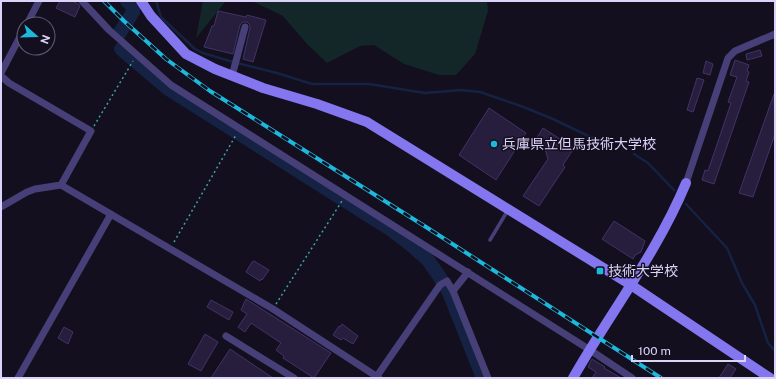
<svg xmlns="http://www.w3.org/2000/svg" width="776" height="379" viewBox="0 0 776 379" font-family="'Public Sans','Noto Sans JP',sans-serif">
<style>
.green{fill:#132728}
.lines{fill:none;stroke-linecap:round;stroke-linejoin:round}
.stream{stroke:#152243;stroke-width:2.5}
.river{stroke:#152243;stroke-width:14}
.building{fill:#271e3e;stroke:#413367}
.path{stroke:#3ca1a4;stroke-width:1.5;stroke-dasharray:2 3;stroke-linecap:butt}
.lane{stroke:#474078;stroke-width:3.5}
.street{stroke:#474078;stroke-width:7}
.secondary{stroke:#8376ee;stroke-width:10}
.rail-casing{stroke:#1cb9dd;stroke-width:4}
.rail{stroke:#130f1f;stroke-width:2.5;stroke-dasharray:8;stroke-linecap:butt}
.poi-dot{fill:#1cb9dd;stroke:#130f1f;stroke-width:1.5}
.labels{text-anchor:middle;dominant-baseline:central;stroke-width:3;stroke-linejoin:round;paint-order:stroke}
.poi-label{font-size:14px;fill:#dbd3f9;stroke:#130f1f;text-anchor:start}
</style>
<rect width="100%" height="100%" fill="#130f1f"/>
<path class="green" d="M 203,1 L 226,1 L 196,38 Z
M 252,1 L 487,1 L 488,11 L 475,54 L 456,75 L 439,75 L 404,64 L 374,45 L 360,46 L 327,63 L 307,44 L 283,16 Z"/>
<g class="lines">
<path class="stream" d="M 156,1 L 161,17 L 195,49 L 203,53 L 233,62 L 277,73 L 312,84 L 369,84 L 425,93 L 461,90 L 480,92 L 521,106 L 553,119 L 603,143
M 634,154 L 648,163 L 674,190
M 686,204 L 727,248 L 742,283 L 755,305 L 768,343 L 775,351"/>
<path class="river" d="M 119,34 L 133,12 L 133,7 L 127,1
M 121,49 L 167,88 L 390,229 L 411,245 L 428,260 L 439,276 L 448,290 L 483,378"/>
</g>
<path class="building" d="M 60,1 L 72,1 L 78,4 L 80,6 L 75,17 L 56,8 Z
M 218,11 L 246,17 L 247,15 L 266,20 L 253,62 L 243,59 L 250,28 L 250,25 L 247,22 L 243,22 L 240,25 L 233,54 L 204,47 L 212,26 L 214,26 Z
M 760,50 L 762,56 L 747,60 L 746,54 Z
M 735,60 L 749,65 L 747,71 L 749,72 L 746,81 L 749,82 L 714,184 L 702,180 L 705,170 L 708,171 L 731,103 L 728,102 L 737,77 L 730,75 Z
M 706,61 L 713,64 L 710,75 L 703,73 Z
M 697,78 L 704,80 L 693,112 L 687,110 Z
M 774,94 L 775,134 L 753,197 L 739,193 Z
M 489,108 L 526,133 L 496,180 L 459,155 Z
M 543,128 L 574,148 L 563,165 L 565,167 L 539,206 L 523,196 L 548,159 L 545,149 L 534,142 Z
M 614,221 L 645,241 L 641,252 L 635,255 L 633,259 L 602,239 Z
M 254,261 L 269,270 L 262,280 L 261,279 L 260,281 L 246,272 L 252,262 Z
M 246,299 L 331,353 L 314,378 L 283,358 L 284,356 L 276,350 L 281,343 L 251,323 L 245,332 L 238,327 L 247,314 L 241,310 Z
M 211,300 L 233,312 L 229,320 L 207,307 Z
M 342,324 L 358,336 L 353,344 L 343,338 L 341,340 L 333,335 L 339,326 L 340,327 Z
M 64,327 L 73,332 L 68,344 L 58,338 Z
M 205,334 L 218,342 L 201,371 L 188,364 Z
M 230,349 L 273,378 L 211,378 Z
M 592,359 L 605,367 L 604,368 L 621,378 L 592,378 L 596,372 L 588,367 Z
M 728,364 L 736,369 L 730,378 L 719,378 Z"/>
<g class="lines">
<path class="path" d="M 94,126 L 133,61
M 174,242 L 236,135
M 276,304 L 342,201"/>
<path class="lane" d="M 490,240 L 508,210"/>
<path class="street" d="M 82,1 L 109,30 L 171,85 L 590,350 L 632,378
M 27,24 L 39,1
M 1,73 L 24,29
M 1,76 L 9,83 L 91,131 L 61,185 L 273,309 L 379,378
M 232,76 L 245,27
M 686,183 L 728,58 L 735,51 L 775,34
M 1,207 L 27,192 L 35,189 L 61,185
M 468,272 L 453,291 L 488,378
M 226,336 L 294,378
M 377,376 L 440,285 L 447,281 L 453,291
M 18,378 L 111,214"/>
<path class="secondary" d="M 141,1 L 151,16 L 186,54 L 215,69 L 263,88 L 317,104 L 367,122 L 631,285 L 770,378
M 573,378 C 610,313 657,253 686,183"/>
<g class="rail-casing">
<path id="rail" d="M 104,1 L 124,21 L 166,59 L 210,91 L 426,227 L 661,378"/>
</g>
<use href="#rail" class="rail"/>
</g>
<g class="poi-dot">
<circle cx="494" cy="144" r="4"/>
<rect x="596" y="267" width="8" height="8" rx="2"/>
</g>
<g class="labels">
<g class="poi-label">
<text x="502" y="144">兵庫県立但馬技術大学校</text>
<text x="608" y="271">技術大学校</text>
</g>
</g>
<rect width="776" height="379" fill="none" stroke="#dbd3f9" stroke-width="4"/>
<g transform="translate(36 36) rotate(110)"><circle r="19" fill="#130f1f" stroke="#635d76"/>
<path d="M0-3L7 15L0 10L-7 15Z" fill="#1cb9dd"/>
<text y="-6" font-size="11" font-weight="bold" text-anchor="middle" fill="#dbd3f9">N</text>
</g>
<path d="M632 355v6h113v-6" fill="none" stroke="#dbd3f9" stroke-width="2"/>
<text x="638" y="355" font-size="12" fill="#dbd3f9" stroke="#130f1f" stroke-width="3" paint-order="stroke">100 m</text>
</svg>
